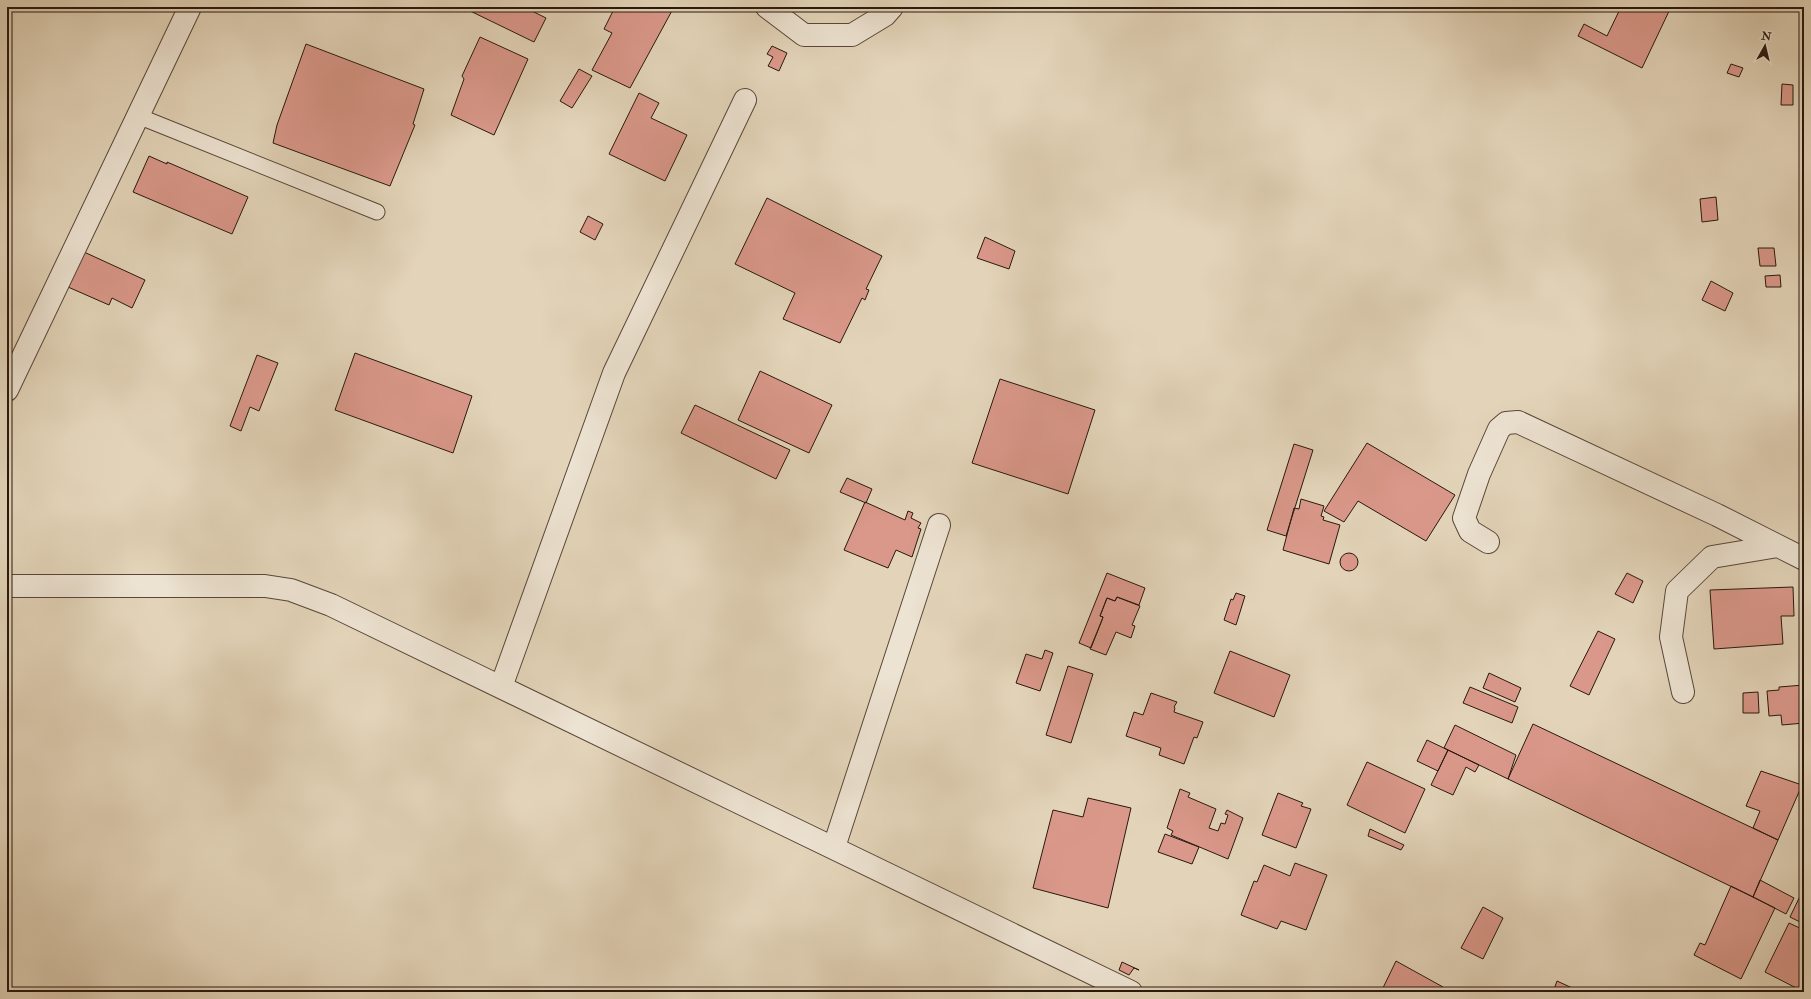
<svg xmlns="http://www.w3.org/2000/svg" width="1811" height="999" viewBox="0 0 1811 999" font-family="'IM FELL Double Pica',serif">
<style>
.building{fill:#da988a;stroke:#29180e}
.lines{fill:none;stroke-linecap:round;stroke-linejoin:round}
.lane-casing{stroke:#584739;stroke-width:17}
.street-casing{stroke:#584739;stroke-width:24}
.lane{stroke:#ede3d2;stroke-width:15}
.street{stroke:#ede3d2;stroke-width:22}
</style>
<rect width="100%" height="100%" fill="#e3d4b9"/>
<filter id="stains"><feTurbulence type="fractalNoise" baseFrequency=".005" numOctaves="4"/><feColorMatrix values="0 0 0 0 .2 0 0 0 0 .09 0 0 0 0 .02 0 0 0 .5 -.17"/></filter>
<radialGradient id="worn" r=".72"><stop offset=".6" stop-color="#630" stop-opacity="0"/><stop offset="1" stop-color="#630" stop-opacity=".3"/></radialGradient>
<path class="building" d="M 462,7 L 524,7 L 546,18 L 534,42 Z
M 609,7 L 674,7 L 630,88 L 592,70 L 612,33 L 604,29 L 614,9 Z
M 1621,7 L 1671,7 L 1642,68 L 1578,36 L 1584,24 L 1607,36 Z
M 480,37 L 528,59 L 494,135 L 451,115 L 464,79 L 462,76 Z
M 306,44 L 424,89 L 413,124 L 415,125 L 390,186 L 273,143 L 277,125 Z
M 772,46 L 787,53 L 779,71 L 768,66 L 773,57 L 767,54 Z
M 1731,64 L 1743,68 L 1739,77 L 1727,73 Z
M 579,69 L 592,76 L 572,108 L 560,101 Z
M 1782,84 L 1793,85 L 1793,105 L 1781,105 Z
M 639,93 L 659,103 L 651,118 L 687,135 L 665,181 L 609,154 Z
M 149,156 L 167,164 L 167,162 L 248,197 L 232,234 L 133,192 Z
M 1716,197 L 1718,220 L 1702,222 L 1700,199 Z
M 767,198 L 882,256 L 866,289 L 869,290 L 865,300 L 862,298 L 840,343 L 783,319 L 795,293 L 735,264 Z
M 588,216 L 603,224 L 595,240 L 580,232 Z
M 985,237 L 1015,251 L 1009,269 L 977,258 Z
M 1758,248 L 1774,248 L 1776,266 L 1760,266 Z
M 84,252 L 145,280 L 132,308 L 112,298 L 109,305 L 68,287 Z
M 1780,275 L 1781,287 L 1766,287 L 1765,276 Z
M 1711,281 L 1733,293 L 1725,311 L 1702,300 Z
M 355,353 L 472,396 L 453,453 L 335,410 Z
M 257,355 L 278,363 L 259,411 L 250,407 L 241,431 L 230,426 Z
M 760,371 L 832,405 L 809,453 L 738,420 Z
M 1000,379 L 1095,410 L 1068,494 L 972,463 Z
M 695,405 L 790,450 L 776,479 L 681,433 Z
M 1367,443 L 1455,495 L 1426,541 L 1358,501 L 1344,522 L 1324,511 Z
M 1294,444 L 1313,450 L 1286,536 L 1267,530 Z
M 847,478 L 872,489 L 866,503 L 840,492 Z
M 1301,499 L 1324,506 L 1321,516 L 1324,517 L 1323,520 L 1340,525 L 1329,564 L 1283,550 L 1294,508 L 1299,509 Z
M 865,502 L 905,520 L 908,511 L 913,513 L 911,518 L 921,523 L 918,528 L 921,529 L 912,557 L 896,550 L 888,568 L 844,550 Z
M1340 562a9 9 0 1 1 18 0a9 9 0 1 1-18 0Z
M 1107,573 L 1145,588 L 1139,605 L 1117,597 L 1115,601 L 1107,598 L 1100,616 L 1103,617 L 1102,620 L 1091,648 L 1079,643 Z
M 1627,573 L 1643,581 L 1633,603 L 1615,594 Z
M 1793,587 L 1794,616 L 1781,616 L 1783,644 L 1714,649 L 1710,590 Z
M 1236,593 L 1245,596 L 1236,625 L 1224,620 L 1231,599 L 1233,600 Z
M 1117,597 L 1140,606 L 1132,625 L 1135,626 L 1131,638 L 1116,632 L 1106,655 L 1090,649 L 1102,620 L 1103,617 L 1100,616 L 1107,598 L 1115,601 Z
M 1598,631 L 1615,639 L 1589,695 L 1570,686 Z
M 1045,650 L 1053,653 L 1040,691 L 1016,683 L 1026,654 L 1042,659 Z
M 1230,651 L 1290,675 L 1274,717 L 1214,693 Z
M 1068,666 L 1093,674 L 1071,743 L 1046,735 Z
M 1489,673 L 1521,688 L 1515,702 L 1483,688 Z
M 1804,685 L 1804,723 L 1782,725 L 1781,715 L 1769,716 L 1767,691 L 1779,690 L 1779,687 Z
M 1470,687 L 1518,707 L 1512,723 L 1463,703 Z
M 1758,692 L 1759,713 L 1743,713 L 1743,693 Z
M 1151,693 L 1177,702 L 1174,707 L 1175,708 L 1174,712 L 1203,722 L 1197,738 L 1194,737 L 1184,764 L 1159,755 L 1161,748 L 1126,736 L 1134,712 L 1143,715 Z
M 1533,724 L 1778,840 L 1753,897 L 1508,779 Z
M 1455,725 L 1516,755 L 1508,779 L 1444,748 Z
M 1427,740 L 1448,750 L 1438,771 L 1417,761 Z
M 1448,750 L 1479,765 L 1475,772 L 1466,767 L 1453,795 L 1431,785 Z
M 1367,762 L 1425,789 L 1405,833 L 1347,805 Z
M 1761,771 L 1802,785 L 1778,840 L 1753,828 L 1760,811 L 1746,806 Z
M 1180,789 L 1190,793 L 1188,797 L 1216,809 L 1209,828 L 1218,831 L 1221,823 L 1225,824 L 1228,815 L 1225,814 L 1227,810 L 1243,818 L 1228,859 L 1171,835 L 1173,831 L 1167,828 Z
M 1278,793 L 1303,803 L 1301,806 L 1311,809 L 1296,848 L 1262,835 Z
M 1088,798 L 1131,808 L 1108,908 L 1033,888 L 1053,810 L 1083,817 Z
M 1370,829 L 1404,845 L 1401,850 L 1368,836 Z
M 1165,834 L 1199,847 L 1192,864 L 1158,852 Z
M 1295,863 L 1327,875 L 1306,930 L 1281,921 L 1277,929 L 1241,915 L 1254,881 L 1257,882 L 1264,865 L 1290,876 Z
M 1760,880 L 1794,898 L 1786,914 L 1753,897 Z
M 1731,886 L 1775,908 L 1741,979 L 1694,955 L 1700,943 L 1705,945 Z
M 1802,892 L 1804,893 L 1804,924 L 1790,917 Z
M 1483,907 L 1503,918 L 1483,959 L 1461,948 Z
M 1789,923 L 1804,930 L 1804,992 L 1765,972 Z
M 1396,961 L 1443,987 L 1440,992 L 1381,992 Z
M 1122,962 L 1139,970 L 1134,968 L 1129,975 L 1119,970 Z
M 1557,981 L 1581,992 L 1553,992 Z"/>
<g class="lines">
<g class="lane-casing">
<path id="lane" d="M 138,116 L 377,212"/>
</g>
<g class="street-casing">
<path id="street" d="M 767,7 L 804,35 L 852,35 L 885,15 L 892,7
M 7,390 L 190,7
M 1488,542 L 1470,531 L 1464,518 L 1479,474 L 1499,429 L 1506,423 L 1518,422 L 1717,515 L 1804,559
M 7,586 L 265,586 L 291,590 L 331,605 L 1131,992
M 501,687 L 614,373 L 745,100
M 1683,692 L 1671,637 L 1677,591 L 1712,557 L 1778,546
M 834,847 L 939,525"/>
</g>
<use href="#lane" class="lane"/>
<use href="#street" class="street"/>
</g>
<rect width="1811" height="999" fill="none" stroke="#e3d4b9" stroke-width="24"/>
<rect x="8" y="8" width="1795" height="983" fill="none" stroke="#29180e" stroke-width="2"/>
<rect x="12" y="12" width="1787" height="975" fill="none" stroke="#29180e"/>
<g transform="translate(1765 46) rotate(8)" stroke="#ede3d2" stroke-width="3" paint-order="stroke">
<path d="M0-3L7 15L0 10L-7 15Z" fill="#29180e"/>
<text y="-6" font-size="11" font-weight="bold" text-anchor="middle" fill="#29180e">N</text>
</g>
<rect width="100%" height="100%" filter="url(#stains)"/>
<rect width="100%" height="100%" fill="url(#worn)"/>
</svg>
